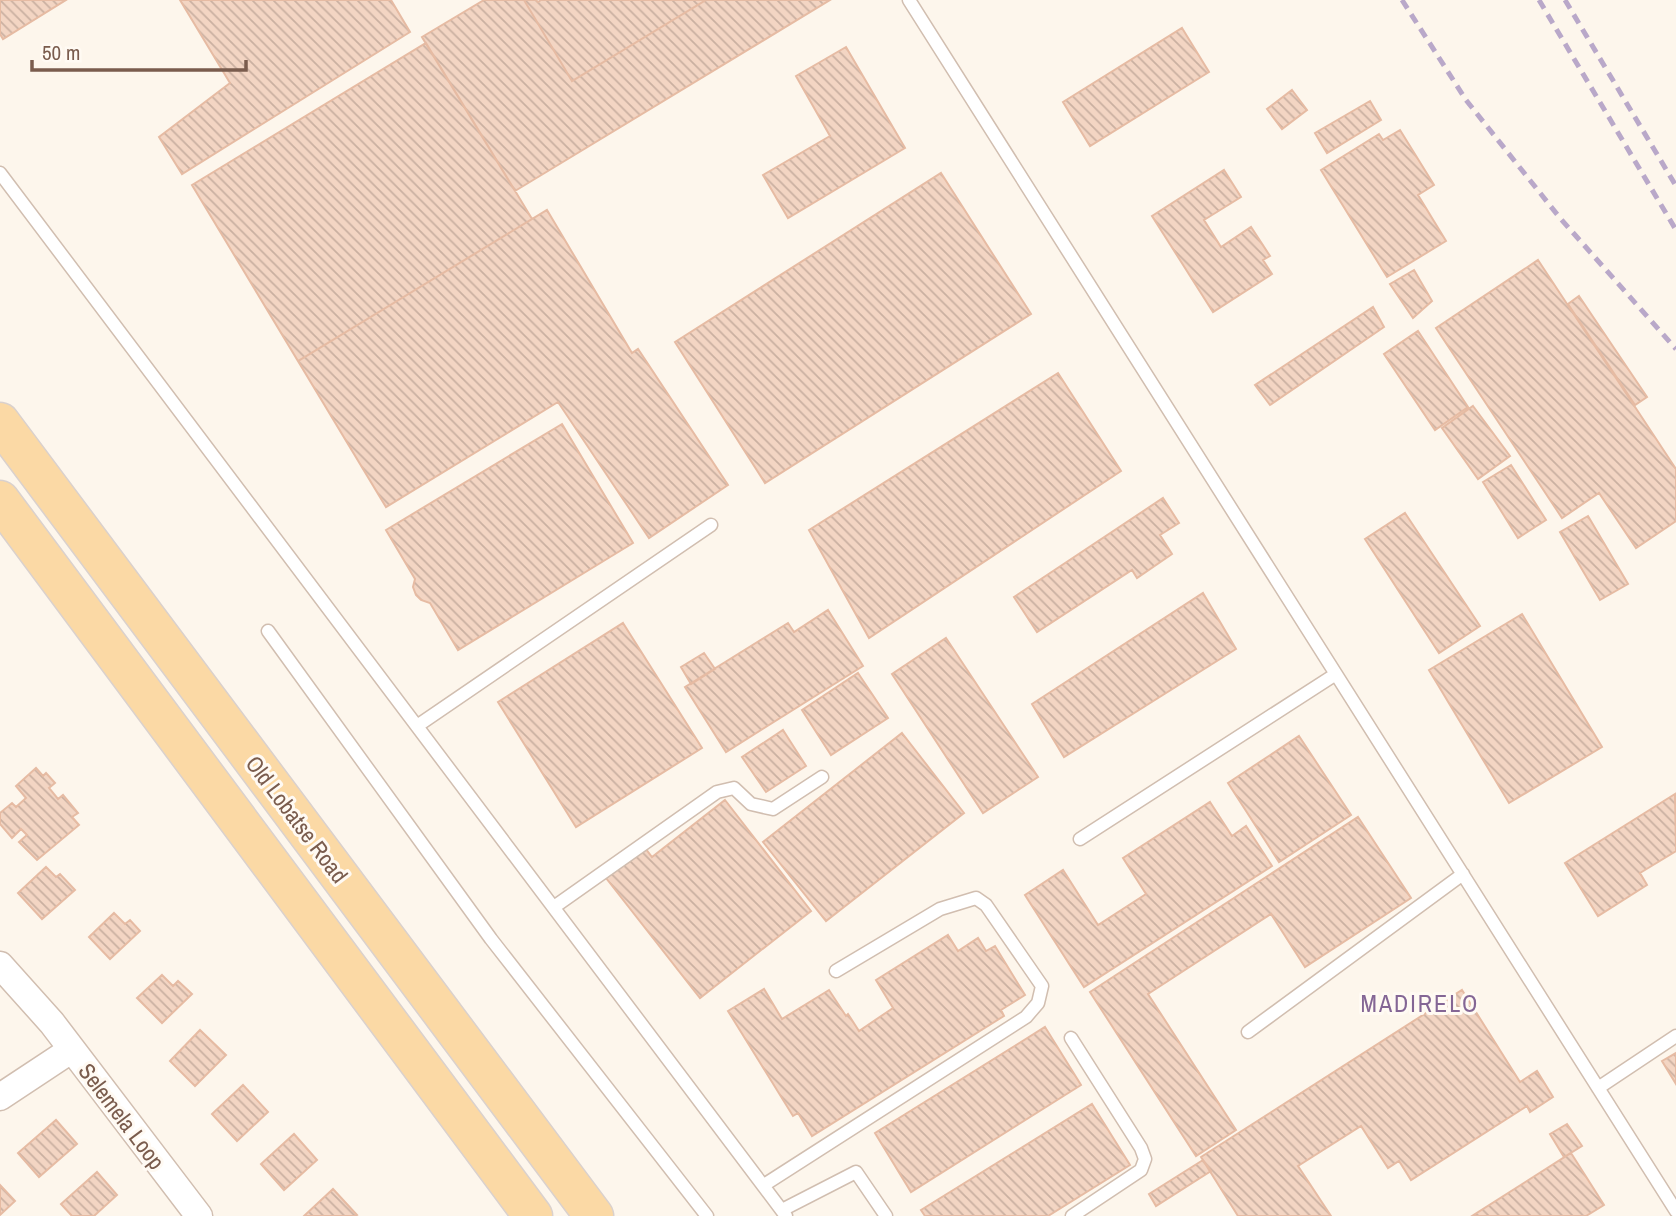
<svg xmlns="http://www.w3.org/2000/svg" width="1676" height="1216" viewBox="0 0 1676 1216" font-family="'Archivo Narrow',sans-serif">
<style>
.building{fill:url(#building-back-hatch);stroke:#e6bba3;stroke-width:2}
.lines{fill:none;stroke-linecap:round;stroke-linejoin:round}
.service-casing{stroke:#d1beb0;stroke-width:15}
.minor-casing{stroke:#d1beb0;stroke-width:29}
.primary-casing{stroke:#dad1cd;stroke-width:41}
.service{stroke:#fff;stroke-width:12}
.minor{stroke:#fff;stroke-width:26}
.primary{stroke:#fbd9a5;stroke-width:38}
.rail{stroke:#b9a8c9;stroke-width:5;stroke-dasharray:10 7;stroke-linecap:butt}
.labels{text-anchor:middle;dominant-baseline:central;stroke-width:6;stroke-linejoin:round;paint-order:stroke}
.street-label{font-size:23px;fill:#7a5c4d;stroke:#fffaf3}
.neighbourhood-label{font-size:24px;letter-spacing:2px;fill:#846695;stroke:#fffaf3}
</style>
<defs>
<pattern id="building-back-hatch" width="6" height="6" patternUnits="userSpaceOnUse" patternTransform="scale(1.75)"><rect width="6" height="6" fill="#f3d5c3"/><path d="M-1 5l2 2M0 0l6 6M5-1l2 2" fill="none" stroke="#cab0a1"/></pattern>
</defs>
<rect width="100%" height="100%" fill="#fdf6ec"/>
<path class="building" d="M 0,0 L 66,0 L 3,39 L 0,34 Z
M 180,0 L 391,0 L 410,32 L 182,174 L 159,137 L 230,83 Z
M 484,0 L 524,0 L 572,81 L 706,0 L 830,0 L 515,191 L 422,37 Z
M 524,0 L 536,0 L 538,2 L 541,0 L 706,0 L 572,81 Z
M 1182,28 L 1209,72 L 1090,146 L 1063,102 Z
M 426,43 L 532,219 L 298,361 L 192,185 Z
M 846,47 L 905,148 L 788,218 L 763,175 L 830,136 L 796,76 Z
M 1292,90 L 1307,110 L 1282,129 L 1267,109 Z
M 1370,101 L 1381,120 L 1327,153 L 1315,133 Z
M 1400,130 L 1434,185 L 1418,195 L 1446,241 L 1387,277 L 1321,170 L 1379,134 L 1383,140 Z
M 1224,170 L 1241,197 L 1204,220 L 1221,247 L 1251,227 L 1270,256 L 1263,260 L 1272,274 L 1213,312 L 1152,216 Z
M 941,173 L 1031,314 L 765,483 L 675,342 Z
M 547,210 L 632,353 L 638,349 L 728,485 L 649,538 L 558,402 L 386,507 L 298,361 Z
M 1538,260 L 1676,469 L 1676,521 L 1636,548 L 1599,493 L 1562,518 L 1436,328 Z
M 1414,270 L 1432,301 L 1413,318 L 1390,284 Z
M 1579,296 L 1647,397 L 1635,405 L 1568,304 Z
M 1373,307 L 1384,327 L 1270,405 L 1255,385 Z
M 1418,331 L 1468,407 L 1435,430 L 1384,354 Z
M 1058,373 L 1121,471 L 869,638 L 809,530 Z
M 1473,406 L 1510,456 L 1478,479 L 1442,428 Z
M 562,424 L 633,543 L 458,650 L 430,603 L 421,600 L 416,595 L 413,587 L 415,579 L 386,530 Z
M 1511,465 L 1546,520 L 1518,538 L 1483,482 Z
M 1163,498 L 1179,523 L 1160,535 L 1172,554 L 1137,578 L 1132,570 L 1037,632 L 1014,597 Z
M 1405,513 L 1480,626 L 1439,653 L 1365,539 Z
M 1588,516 L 1628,584 L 1600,600 L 1560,532 Z
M 1203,593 L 1236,649 L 1064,757 L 1032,704 Z
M 828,610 L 863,666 L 726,752 L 685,687 L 788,623 L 794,632 Z
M 1522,614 L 1602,747 L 1509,803 L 1429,670 Z
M 623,623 L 702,748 L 576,827 L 498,702 Z
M 946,638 L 1038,777 L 983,813 L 892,674 Z
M 704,653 L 715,669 L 691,684 L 681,667 Z
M 858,673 L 888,718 L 831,755 L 802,710 Z
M 783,730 L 806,766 L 766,792 L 742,757 Z
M 902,733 L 964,813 L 826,921 L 763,842 Z
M 1299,736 L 1351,815 L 1279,862 L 1228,783 Z
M 36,768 L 43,776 L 46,773 L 55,783 L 49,788 L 58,799 L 63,795 L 78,813 L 72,817 L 79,825 L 37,860 L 19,842 L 27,835 L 21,829 L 12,838 L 0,824 L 0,813 L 12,803 L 16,807 L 26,798 L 16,786 Z
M 1675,794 L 1676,851 L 1640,873 L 1647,885 L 1598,916 L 1565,863 Z
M 725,800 L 811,911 L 700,998 L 606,878 L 645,848 L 652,857 Z
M 1210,802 L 1232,836 L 1246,826 L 1272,866 L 1084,987 L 1025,895 L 1063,870 L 1098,925 L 1146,894 L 1123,858 Z
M 1358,817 L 1411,898 L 1305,967 L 1271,914 L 1148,994 L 1236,1130 L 1196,1156 L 1090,992 Z
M 46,867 L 56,877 L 60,874 L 75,890 L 42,919 L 18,893 Z
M 114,913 L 125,924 L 130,920 L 140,931 L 110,959 L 89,937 Z
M 948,935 L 958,951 L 978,938 L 986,951 L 995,946 L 1025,995 L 1001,1010 L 1004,1016 L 812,1136 L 798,1113 L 793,1116 L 728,1011 L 764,989 L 782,1019 L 829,990 L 846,1016 L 848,1014 L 859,1031 L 893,1008 L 876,980 Z
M 162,975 L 173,986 L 178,981 L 192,994 L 162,1023 L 137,998 Z
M 1462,990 L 1520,1082 L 1537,1071 L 1553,1097 L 1530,1112 L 1527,1106 L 1411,1180 L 1399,1161 L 1388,1168 L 1361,1126 L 1298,1166 L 1331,1216 L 1238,1216 L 1201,1157 Z
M 1045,1027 L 1081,1085 L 911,1192 L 875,1133 Z
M 200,1030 L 226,1055 L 195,1086 L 170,1061 Z
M 1676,1053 L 1676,1084 L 1662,1061 Z
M 243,1085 L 268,1112 L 237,1141 L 212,1114 Z
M 1092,1104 L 1130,1165 L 1048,1216 L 925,1216 L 921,1210 Z
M 56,1120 L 77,1144 L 39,1177 L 18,1153 Z
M 1567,1124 L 1582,1146 L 1564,1157 L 1550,1134 Z
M 294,1134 L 317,1160 L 284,1190 L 261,1164 Z
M 1571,1153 L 1604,1205 L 1586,1216 L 1472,1216 Z
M 1203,1160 L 1211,1171 L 1156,1206 L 1149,1194 Z
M 97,1172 L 117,1195 L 94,1216 L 72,1216 L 61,1204 Z
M 0,1185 L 15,1201 L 0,1215 Z
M 333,1189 L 357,1215 L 355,1216 L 304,1216 Z"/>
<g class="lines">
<g class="service-casing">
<path id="service" d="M 909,0 L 1676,1211
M 0,173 L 786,1216
M 268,631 L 491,939 L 707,1216
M 417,726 L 711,525
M 1080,839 L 1336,674
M 554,907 L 717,792 L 734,788 L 751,804 L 773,809 L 822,777
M 1248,1032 L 1463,874
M 1071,1038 L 1141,1148 L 1145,1159 L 1141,1170 L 1072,1216
M 1598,1088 L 1676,1036
M 764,1185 L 1026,1017 L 1038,1003 L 1042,986 L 986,905 L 976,898 L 940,909 L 836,971
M 782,1210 L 856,1172 L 886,1216"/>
</g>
<g class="minor-casing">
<path id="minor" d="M 0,965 L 52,1023 L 199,1216
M 0,1097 L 71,1050"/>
</g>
<g class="primary-casing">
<path id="primary" d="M 0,422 L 594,1216
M 0,500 L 533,1216"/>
</g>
<use href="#service" class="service"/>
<use href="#minor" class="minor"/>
<use href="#primary" class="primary"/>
<path class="rail" d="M 1402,0 L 1466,100 L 1560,218 L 1676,349
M 1539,0 L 1676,230
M 1565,0 L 1676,186"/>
</g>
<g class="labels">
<g class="street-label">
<text transform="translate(297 819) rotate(53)">Old Lobatse Road</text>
<text transform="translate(122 1116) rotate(53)">Selemela Loop</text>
</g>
<g class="neighbourhood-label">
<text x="1420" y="1003">MADIRELO</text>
</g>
</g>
<path d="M32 60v10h214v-10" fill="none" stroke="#7a5c4d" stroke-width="3.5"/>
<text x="42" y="60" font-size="21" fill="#7a5c4d" stroke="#fffaf3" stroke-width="5" paint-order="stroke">50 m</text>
</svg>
